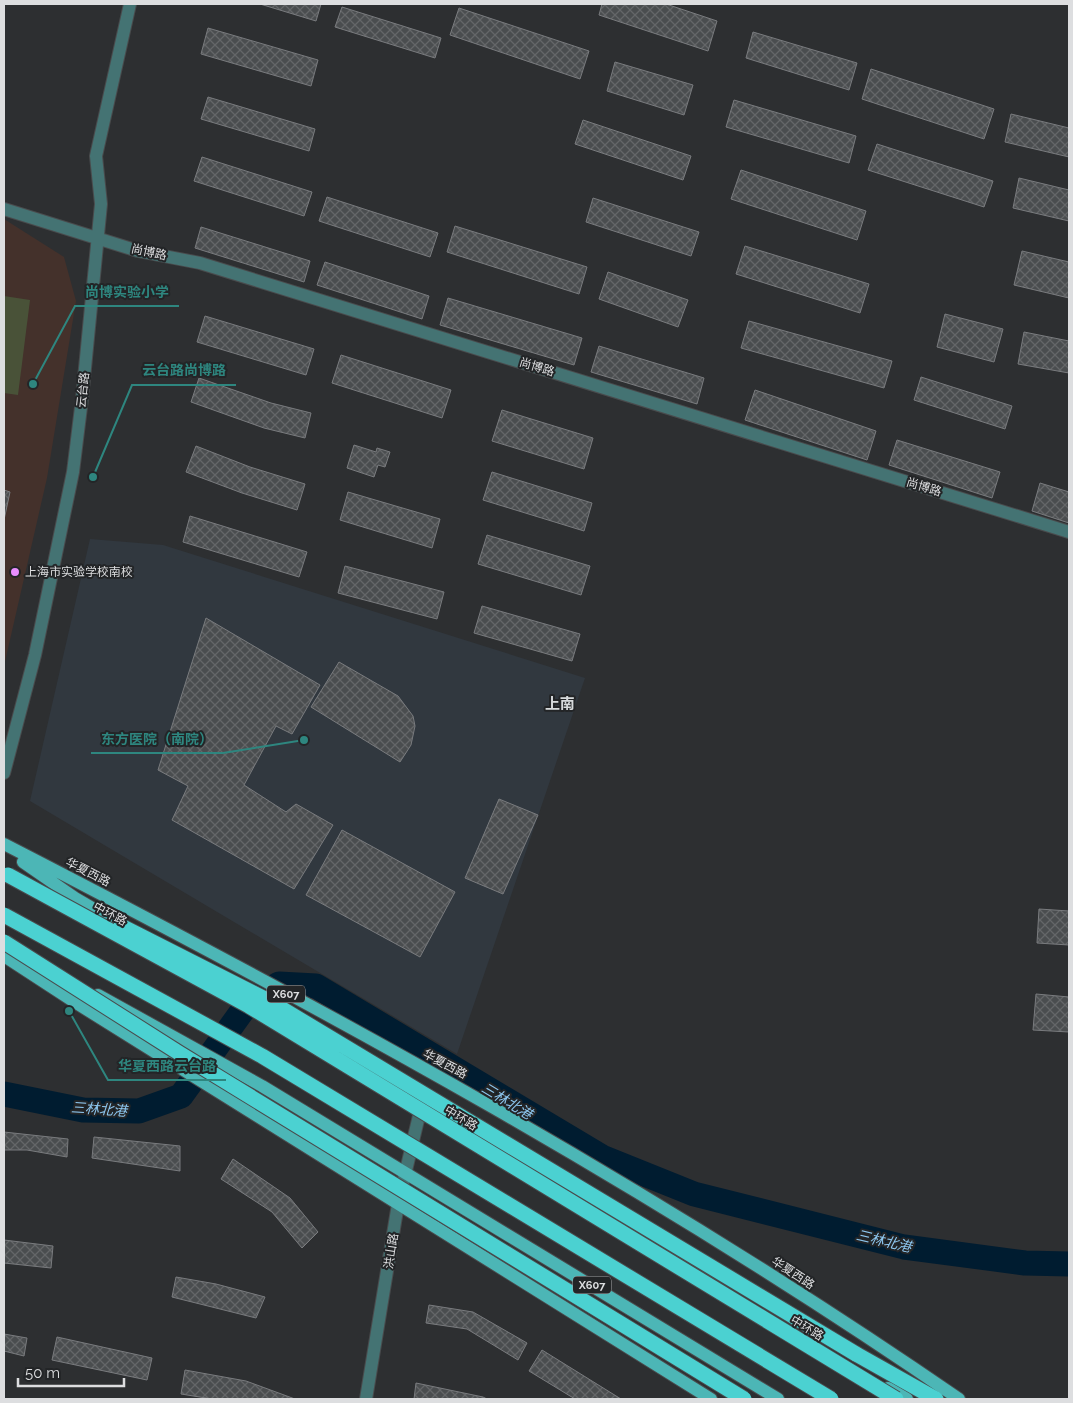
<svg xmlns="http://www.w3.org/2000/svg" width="1073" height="1403" viewBox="0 0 1073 1403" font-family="Raleway,'Noto Sans SC',sans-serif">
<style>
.built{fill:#31383f}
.education{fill:#44312b}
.park{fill:#495238}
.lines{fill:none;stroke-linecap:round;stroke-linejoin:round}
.river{stroke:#001c30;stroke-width:25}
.building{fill:url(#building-cross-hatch);stroke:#797b7e}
.minor-casing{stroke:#494b4d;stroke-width:14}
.major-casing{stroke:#494b4d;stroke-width:14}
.highway-casing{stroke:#494b4d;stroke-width:17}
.minor{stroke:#447373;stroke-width:12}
.major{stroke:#4cb6b6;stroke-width:12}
.highway{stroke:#4bd1d1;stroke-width:15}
.highway-bridge-casing{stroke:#494b4d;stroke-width:17;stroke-linecap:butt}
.highway-bridge{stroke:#4bd1d1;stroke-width:15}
.poi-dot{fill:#e98dfd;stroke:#232527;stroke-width:2}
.labels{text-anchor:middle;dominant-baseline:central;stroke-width:4;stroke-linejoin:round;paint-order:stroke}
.shield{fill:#232527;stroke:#a5a6a8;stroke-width:1}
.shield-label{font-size:11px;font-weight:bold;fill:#dddee0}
.street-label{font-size:12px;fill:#dddee0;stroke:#232527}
.poi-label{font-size:12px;fill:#dddee0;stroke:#232527;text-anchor:start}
.water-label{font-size:14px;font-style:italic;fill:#8ec8f1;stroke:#232527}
.quarter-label{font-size:15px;font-weight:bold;fill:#d7dadc;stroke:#232527}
.leader{fill:none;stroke:#2e867f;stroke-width:2}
.callout-dot{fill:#2e867f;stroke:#232527;stroke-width:2}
.callout-label{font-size:14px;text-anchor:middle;font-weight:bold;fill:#2e867f;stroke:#232527;stroke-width:4;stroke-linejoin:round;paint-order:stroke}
</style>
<defs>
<pattern id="building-cross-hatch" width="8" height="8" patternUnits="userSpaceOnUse" patternTransform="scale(1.25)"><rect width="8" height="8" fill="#4a4d4f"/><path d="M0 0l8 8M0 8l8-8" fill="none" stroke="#646668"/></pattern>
</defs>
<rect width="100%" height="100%" fill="#2d2f31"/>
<path class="built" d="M 90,539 L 163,545 L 585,678 L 457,1054 L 30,801 Z"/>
<path class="education" d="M 4,219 L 64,257 L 76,301 L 47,478 L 4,666 Z"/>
<path class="park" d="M 4,296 L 30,300 L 18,395 L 4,393 Z"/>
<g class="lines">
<path class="river" d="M 4,1094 L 83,1110 L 139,1111 L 181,1096 L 248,1003 L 279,984 L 316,986 L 602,1157 L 694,1194 L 904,1247 L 1025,1263 L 1069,1264"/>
</g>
<path class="building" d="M 260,4 L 321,4 L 316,21 Z
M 602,4 L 666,4 L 717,21 L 708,51 L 599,15 Z
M 342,7 L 441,38 L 435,58 L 335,27 Z
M 459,8 L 589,51 L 580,79 L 450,35 Z
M 208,28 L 318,60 L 311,86 L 201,54 Z
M 753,32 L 857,63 L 849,90 L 746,58 Z
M 615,62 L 693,85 L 684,115 L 607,91 Z
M 871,69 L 994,109 L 984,139 L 862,99 Z
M 208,97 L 315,129 L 309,151 L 201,119 Z
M 734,100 L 856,136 L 849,163 L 726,127 Z
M 1011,114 L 1069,128 L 1069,157 L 1005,142 Z
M 583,120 L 691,156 L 683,180 L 575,144 Z
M 877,144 L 993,181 L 984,207 L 868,170 Z
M 202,157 L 312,192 L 304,216 L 194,181 Z
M 741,170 L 866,211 L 857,240 L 731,199 Z
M 1019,178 L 1069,190 L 1069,221 L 1013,208 Z
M 327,197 L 438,233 L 430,257 L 319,221 Z
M 593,198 L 699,232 L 691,256 L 586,222 Z
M 455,226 L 587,267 L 579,294 L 447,252 Z
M 201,227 L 310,261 L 304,282 L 195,248 Z
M 745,246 L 869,284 L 860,313 L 736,274 Z
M 1022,251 L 1069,262 L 1069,298 L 1014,285 Z
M 325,262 L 429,296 L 422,319 L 317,285 Z
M 608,272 L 688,300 L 678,327 L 599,299 Z
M 448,298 L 582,338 L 574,365 L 440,325 Z
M 945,314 L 1003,329 L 994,362 L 937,347 Z
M 205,316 L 314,349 L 306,375 L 197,342 Z
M 749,321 L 892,361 L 884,388 L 741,348 Z
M 1024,332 L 1069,341 L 1069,373 L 1018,364 Z
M 599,346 L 704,378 L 697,404 L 591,372 Z
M 341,355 L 451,390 L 442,418 L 332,383 Z
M 921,377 L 1012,406 L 1005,429 L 914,400 Z
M 199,378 L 271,403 L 311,413 L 305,438 L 264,428 L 191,402 Z
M 755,390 L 876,431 L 867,460 L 745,420 Z
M 502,410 L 593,438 L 584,469 L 492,441 Z
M 897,440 L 1000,472 L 992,498 L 889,465 Z
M 354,445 L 376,452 L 377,448 L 390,452 L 385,467 L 378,465 L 374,477 L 347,468 Z
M 196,446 L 250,467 L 305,484 L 297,510 L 242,493 L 186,472 Z
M 492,472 L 592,503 L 584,531 L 483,500 Z
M 1040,483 L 1069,492 L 1069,523 L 1032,511 Z
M 4,490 L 10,492 L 4,520 Z
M 348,492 L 440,519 L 432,548 L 340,520 Z
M 190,516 L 307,552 L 299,577 L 183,542 Z
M 487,535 L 590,566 L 581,595 L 478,564 Z
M 345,566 L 444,592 L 437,619 L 338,593 Z
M 482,606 L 580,634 L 572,661 L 474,633 Z
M 206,618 L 320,685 L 292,734 L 276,726 L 244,785 L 286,812 L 296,804 L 333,825 L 294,889 L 172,820 L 188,786 L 158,770 Z
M 339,662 L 398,696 L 413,716 L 415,726 L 411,745 L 400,762 L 311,707 Z
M 499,799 L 538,815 L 503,894 L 465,878 Z
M 342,830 L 455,892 L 420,957 L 306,895 Z
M 1039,909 L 1069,911 L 1069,945 L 1037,943 Z
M 1036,994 L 1069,997 L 1069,1032 L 1033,1030 Z
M 4,1132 L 68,1139 L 67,1157 L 27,1150 L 4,1150 Z
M 94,1137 L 180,1146 L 180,1171 L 92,1158 Z
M 233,1159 L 290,1198 L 318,1232 L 302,1248 L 272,1212 L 221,1179 Z
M 4,1240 L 53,1246 L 51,1268 L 4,1263 Z
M 176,1277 L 216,1284 L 265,1297 L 256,1318 L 172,1297 Z
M 429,1305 L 473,1312 L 527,1343 L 518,1360 L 467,1329 L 426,1323 Z
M 4,1334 L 27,1338 L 24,1356 L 4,1351 Z
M 57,1337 L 152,1358 L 147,1380 L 52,1360 Z
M 542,1350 L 621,1399 L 575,1399 L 529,1371 Z
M 185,1370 L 246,1381 L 295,1399 L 212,1399 L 181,1394 Z
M 416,1383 L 483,1397 L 487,1399 L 414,1399 Z"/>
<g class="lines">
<g class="minor-casing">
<path id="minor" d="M 4,209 L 138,251 L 200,263 L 1069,532
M 4,773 L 35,655 L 73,472 L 82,399 L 101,204 L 96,156 L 130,4
M 366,1399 L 398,1204 L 422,1103"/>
</g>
<g class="major-casing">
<path id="major" d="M 4,844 C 331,1012 656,1190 959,1399
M 23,862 L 75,898 L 128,929
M 4,956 L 73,1001 L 711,1399
M 98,995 L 262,1086 L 778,1399
M 888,1388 L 907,1399"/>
</g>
<g class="highway-casing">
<path id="highway" d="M 856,1354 L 936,1399"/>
</g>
<use href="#minor" class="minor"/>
<use href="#major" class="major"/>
<use href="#highway" class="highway"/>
<g class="highway-bridge-casing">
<path id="highway-bridge" d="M 8,875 L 249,1006 L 896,1399
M 4,915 L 262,1056 L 831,1399
M 121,926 L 269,1001 L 856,1354
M 4,942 L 179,1053 L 744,1399"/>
</g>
<use href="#highway-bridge" class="highway-bridge"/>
</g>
<circle class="poi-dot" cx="15" cy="572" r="5"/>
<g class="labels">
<g class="shield">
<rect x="267" y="985.5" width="38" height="17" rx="4"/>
<rect x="573" y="1276.5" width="38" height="17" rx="4"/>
</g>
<g class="shield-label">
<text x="286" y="994">X607</text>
<text x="592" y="1285">X607</text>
</g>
<g class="street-label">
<text transform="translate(149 252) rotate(12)">尚博路</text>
<text transform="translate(537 367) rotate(17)">尚博路</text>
<text transform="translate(83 390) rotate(-84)">云台路</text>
<text transform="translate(924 487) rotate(17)">尚博路</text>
<text transform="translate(88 872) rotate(27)">华夏西路</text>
<text transform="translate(110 914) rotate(28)">中环路</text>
<text transform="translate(445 1064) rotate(28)">华夏西路</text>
<text transform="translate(461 1118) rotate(31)">中环路</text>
<text transform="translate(391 1251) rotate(-81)">洪山路</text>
<text transform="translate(793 1273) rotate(33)">华夏西路</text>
<text transform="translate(807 1328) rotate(31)">中环路</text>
</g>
<g class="poi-label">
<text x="25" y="572">上海市实验学校南校</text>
</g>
<g class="water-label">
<text transform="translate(507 1101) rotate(31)">三林北港</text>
<text transform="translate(99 1109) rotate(4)">三林北港</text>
<text transform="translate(884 1241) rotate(13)">三林北港</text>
</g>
<g class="quarter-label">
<text x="560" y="704">上南</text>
</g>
</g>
<path class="leader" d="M33 384L75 306H179M93 477L132 385H236M304 740L223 753H91M69 1011L108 1080H226"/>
<g class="callout-dot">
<circle cx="33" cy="384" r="5"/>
<circle cx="93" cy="477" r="5"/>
<circle cx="304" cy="740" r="5"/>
<circle cx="69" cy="1011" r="5"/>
</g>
<g class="callout-label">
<text x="127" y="297">尚博实验小学</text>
<text x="184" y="375">云台路尚博路</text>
<text x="157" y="744">东方医院（南院）</text>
<text x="167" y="1071">华夏西路云台路</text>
</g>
<rect width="1073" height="1403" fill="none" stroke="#dddee0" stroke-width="10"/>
<path d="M18 1378v8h106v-8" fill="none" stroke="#dddee0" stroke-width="2.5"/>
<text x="25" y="1378" font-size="15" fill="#dddee0" stroke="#232527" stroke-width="4" paint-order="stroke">50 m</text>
</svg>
